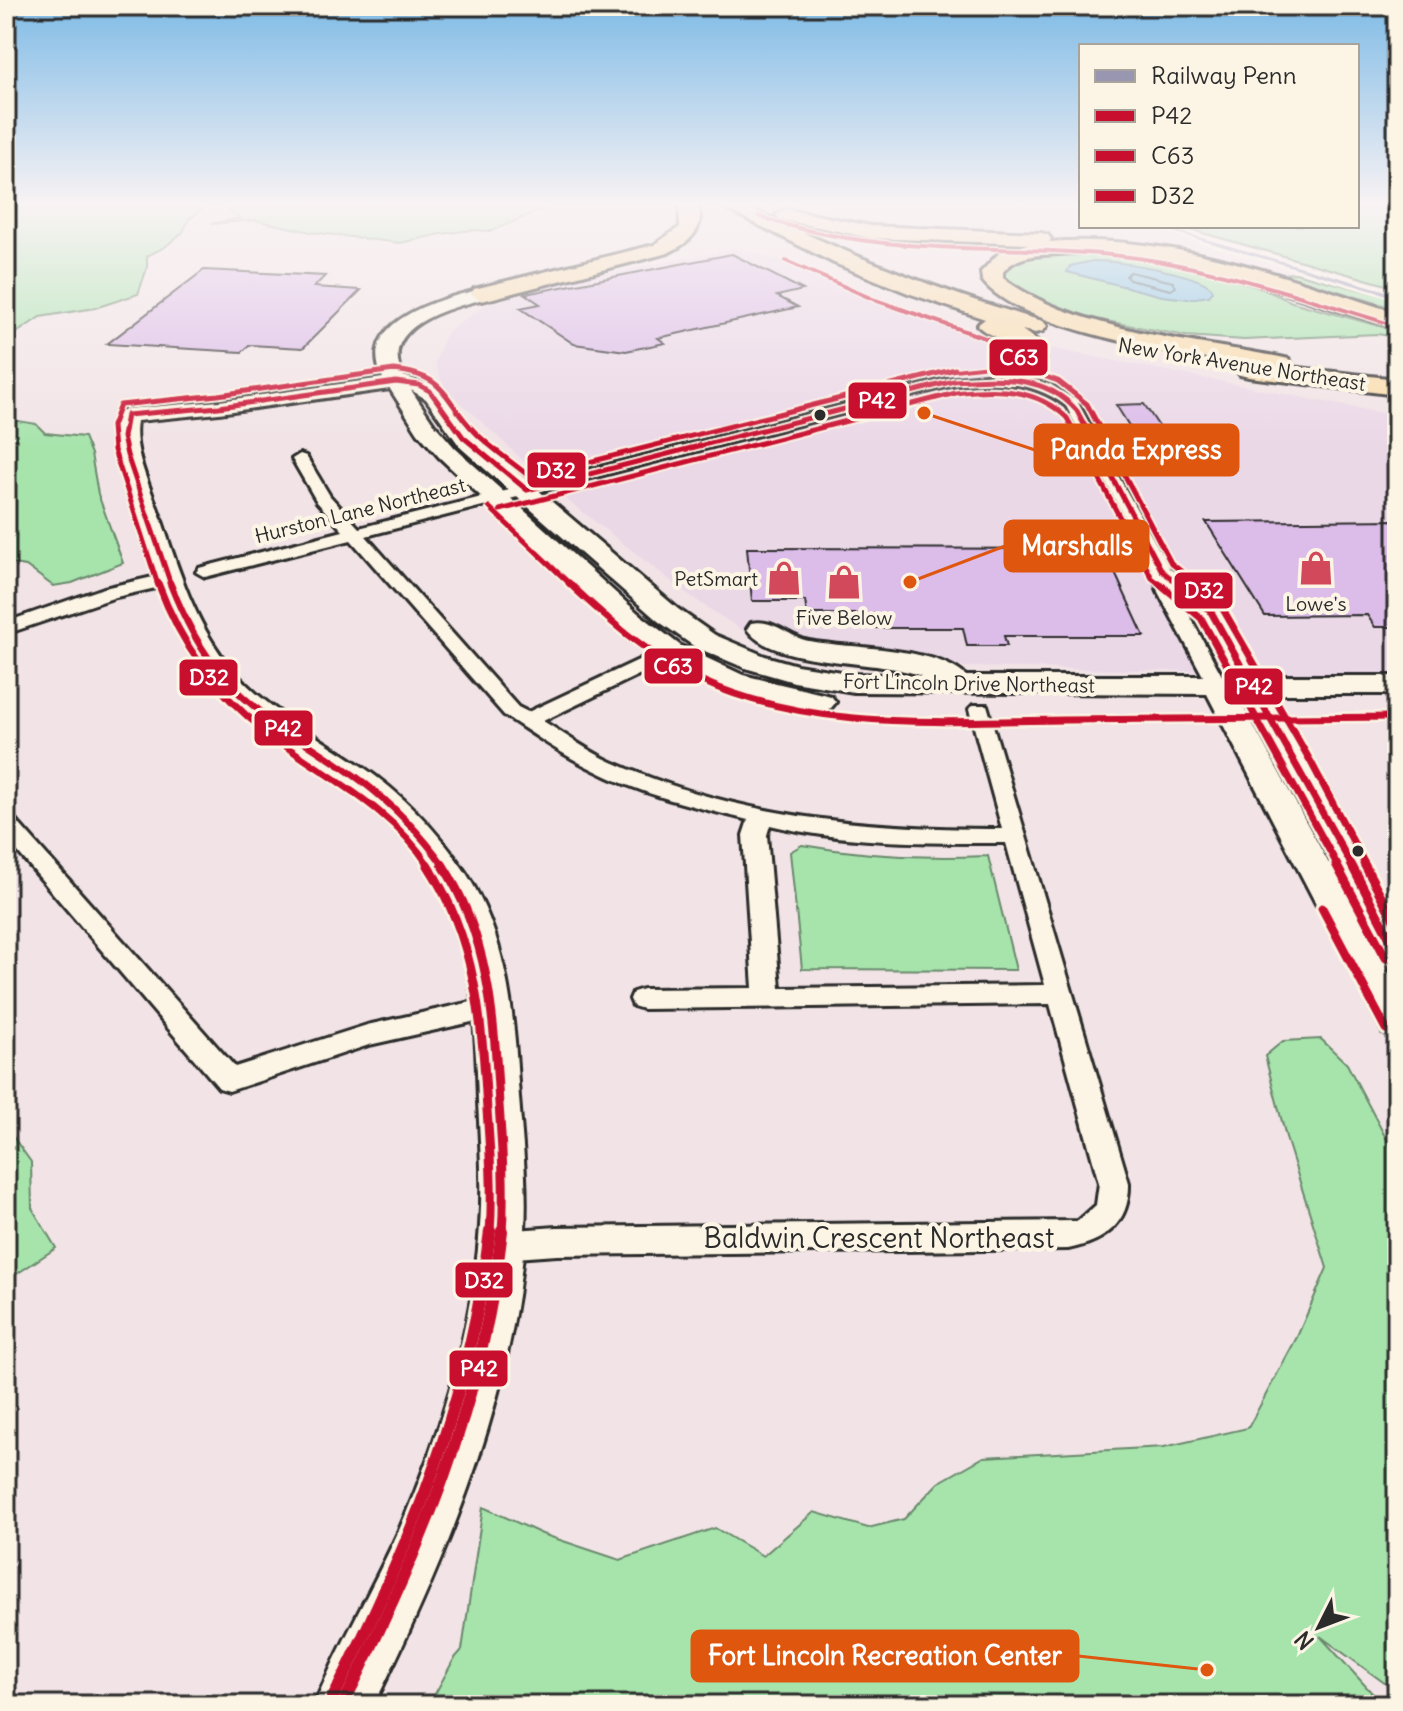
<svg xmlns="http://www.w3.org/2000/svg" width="1403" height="1711" viewBox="0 0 1403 1711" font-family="Delius,sans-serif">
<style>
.built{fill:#ebd8e7}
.green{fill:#a7e4ac;stroke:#69886c;stroke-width:2}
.water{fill:#83c5e4;stroke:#60879a;stroke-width:2}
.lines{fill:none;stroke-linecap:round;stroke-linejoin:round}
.shore{stroke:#4e6975;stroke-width:2}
.building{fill:#dcbce9;stroke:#2b2b2b;stroke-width:2}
.street-casing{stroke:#2b2b2b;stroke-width:6}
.secondary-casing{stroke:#2b2b2b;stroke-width:6}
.highway-casing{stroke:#2b2b2b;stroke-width:6}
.street{fill:#fcf5e5;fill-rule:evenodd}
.secondary{fill:#fcf5e5;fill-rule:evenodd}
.highway{fill:#faddab;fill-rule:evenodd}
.bus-1-far3-casing{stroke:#fcf5e5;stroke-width:9}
.bus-1-far2-casing{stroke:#fcf5e5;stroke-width:12}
.bus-1-far1-casing{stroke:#fcf5e5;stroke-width:15}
.bus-1-casing{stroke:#fcf5e5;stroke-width:18}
.bus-2-far3-casing{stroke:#fcf5e5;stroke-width:7}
.bus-2-far2-casing{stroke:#fcf5e5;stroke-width:9}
.bus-2-far1-casing{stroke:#fcf5e5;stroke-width:12}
.bus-2-casing{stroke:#fcf5e5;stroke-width:15}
.bus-3-far4-casing{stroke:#fcf5e5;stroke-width:7}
.bus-3-far3-casing{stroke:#fcf5e5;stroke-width:9}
.bus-3-far2-casing{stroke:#fcf5e5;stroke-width:12}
.bus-3-far1-casing{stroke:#fcf5e5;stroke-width:15}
.bus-3-casing{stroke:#fcf5e5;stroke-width:18}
.bus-1-far3{stroke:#c8102e;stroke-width:5}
.bus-1-far2{stroke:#c8102e;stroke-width:7}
.bus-1-far1{stroke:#c8102e;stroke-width:9}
.bus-1{stroke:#c8102e;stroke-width:12}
.bus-2-far3{stroke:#c8102e;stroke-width:4}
.bus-2-far2{stroke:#c8102e;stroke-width:5}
.bus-2-far1{stroke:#c8102e;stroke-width:7}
.bus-2{stroke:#c8102e;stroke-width:9}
.bus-3-far4{stroke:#c8102e;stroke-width:4}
.bus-3-far3{stroke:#c8102e;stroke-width:5}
.bus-3-far2{stroke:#c8102e;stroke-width:7}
.bus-3-far1{stroke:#c8102e;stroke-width:9}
.bus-3{stroke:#c8102e;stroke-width:12}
.rail-1-casing{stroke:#fcf5e5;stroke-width:6}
.rail-1{fill:#9896b0;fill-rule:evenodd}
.bus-dot{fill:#2b2b2b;stroke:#fcf5e5;stroke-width:3}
.labels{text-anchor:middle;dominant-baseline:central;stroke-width:8;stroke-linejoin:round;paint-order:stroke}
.far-street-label{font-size:20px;fill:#2b2b2b;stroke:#fcf5e5}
.far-poi-label{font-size:20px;fill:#2b2b2b;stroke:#fcf5e5}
.near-street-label{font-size:28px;fill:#2b2b2b;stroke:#fcf5e5}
.leader{fill:none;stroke:#df570e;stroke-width:3}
.callout-dot{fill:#df570e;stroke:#fcf5e5;stroke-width:3}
.callout{fill:#df570e;stroke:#df570e;stroke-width:3}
.callout-label{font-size:26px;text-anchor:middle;font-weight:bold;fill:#fff}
.line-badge{stroke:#fcf5e5;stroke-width:3}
.badge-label{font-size:22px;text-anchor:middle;font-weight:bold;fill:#fff}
</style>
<rect width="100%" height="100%" fill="#f2e4e6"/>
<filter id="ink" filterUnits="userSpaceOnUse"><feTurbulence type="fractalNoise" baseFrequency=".0125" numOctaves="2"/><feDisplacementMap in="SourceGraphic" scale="16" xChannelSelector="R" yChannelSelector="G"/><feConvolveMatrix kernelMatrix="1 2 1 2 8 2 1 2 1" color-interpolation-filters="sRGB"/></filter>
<g filter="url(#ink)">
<path class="built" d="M 733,248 L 806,266 L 893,305 L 998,338 L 1397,416 L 1397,675 L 853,665 L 751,636 L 694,599 L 558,493 L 444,387 L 435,363 L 446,333 L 485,305 L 531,289 Z"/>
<path class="green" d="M 6,205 L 207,205 L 189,219 L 183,232 L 165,247 L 147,256 L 147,268 L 138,294 L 95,308 L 40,317 L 6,340 Z
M 243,205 L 552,205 L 491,231 L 472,230 L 441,234 L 400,243 L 311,232 L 254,220 L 211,224 L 240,218 L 228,211 Z
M 1357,205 L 1397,205 L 1397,288 L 1178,226 L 1357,226 Z
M 1053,250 L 1125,254 L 1189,267 L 1247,282 L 1292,302 L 1397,331 L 1397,337 L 1377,334 L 1244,340 L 1186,336 L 1059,312 L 1014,291 L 1000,274 L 1011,261 Z
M 1295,273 L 1388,297 L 1397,301 L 1397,309 L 1281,274 Z
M 6,419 L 36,424 L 45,433 L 84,437 L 91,454 L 98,494 L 123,563 L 72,583 L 53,586 L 26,566 L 6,563 Z
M 802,845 C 864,856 925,859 988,856 L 1016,970 L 802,969 L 790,852 Z
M 1321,1039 L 1347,1064 L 1397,1159 L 1397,1692 L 1320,1636 L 1383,1705 L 429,1705 L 454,1659 L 462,1650 L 483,1507 L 542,1534 L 620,1560 L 715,1528 L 763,1556 L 814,1512 L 868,1528 L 904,1519 L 938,1483 L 984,1457 L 1164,1447 L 1248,1428 L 1297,1337 L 1327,1268 L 1287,1141 L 1265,1056 L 1283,1041 Z
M 6,1127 L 31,1162 L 32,1208 L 56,1248 L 6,1281 Z"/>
<path class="water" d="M 1093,261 C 1114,260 1207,274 1213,291 L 1209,296 L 1188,299 L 1162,296 L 1067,272 L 1070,266 Z"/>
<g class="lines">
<path class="shore" d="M 1130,272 L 1173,282 L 1176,287 L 1171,290 L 1129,280 L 1126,276 Z"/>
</g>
<path class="building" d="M 732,254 L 803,290 L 777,296 L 798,307 L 658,338 L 665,343 L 626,351 L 574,344 L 520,308 L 540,304 L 525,294 Z
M 204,270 L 325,276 L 314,287 L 361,290 L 303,348 L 250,345 L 242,352 L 107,344 Z
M 1144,404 L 1166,437 L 1136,437 L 1116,405 Z
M 1397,520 L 1397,627 L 1375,627 L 1367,615 L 1265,616 L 1206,522 Z
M 747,548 L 1104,549 L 1144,636 L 1004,636 L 1007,646 L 967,646 L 963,628 L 877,628 L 875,614 L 807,614 L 805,601 L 752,601 Z"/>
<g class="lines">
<g class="street-casing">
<path id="street" d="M 995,374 L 1050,384 L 1077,401 L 1169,568 L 1213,601 L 1263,685 L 1260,689 L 1246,689 L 1198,608 L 1176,591 L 1227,685 L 1224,689 L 1210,689 L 1158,592 L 1153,571 L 1066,406 C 1031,379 988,380 946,387 L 366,536 L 518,707 L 528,712 L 664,648 L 678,648 L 681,652 L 678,656 L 543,721 C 566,735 588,751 612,762 C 737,818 867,829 1002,829 L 969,709 L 973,705 L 987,705 L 1129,1183 C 1130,1223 1105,1242 1068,1249 L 557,1255 L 501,1259 L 490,1255 L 485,1245 L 490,1235 L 501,1231 L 557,1227 L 1078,1221 L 1096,1205 L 1099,1183 L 1050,1004 L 643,1009 L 633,1006 L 630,999 L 633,992 L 643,989 L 753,988 L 743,835 L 748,820 C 696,807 642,795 594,770 C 562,755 532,733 504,715 L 351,540 L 205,577 L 196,572 L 199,568 L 343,531 L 317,502 L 292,459 L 300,454 L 306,456 L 330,496 L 359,528 L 946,379 ZM 770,825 C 847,844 927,843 1006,843 L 1045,985 L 780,988 L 767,835 Z
M 171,573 L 180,579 L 178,583 L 116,597 L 6,634 L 6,622 L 104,588 Z
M 6,816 L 14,818 L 235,1067 L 367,1025 L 494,997 L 504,1000 L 508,1007 L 504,1014 L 494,1017 L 369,1045 L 229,1091 L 219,1088 L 6,838 Z"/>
</g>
<g class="secondary-casing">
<path id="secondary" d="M 482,289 L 488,290 L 491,294 L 488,298 C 452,307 377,325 403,376 L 436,386 L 477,438 L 678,609 L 715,635 L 765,656 L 797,665 L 854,674 L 921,676 C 877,658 774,668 747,629 L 751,623 C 774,618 788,637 809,641 C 852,649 934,646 966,676 L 1397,676 L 1397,694 L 1272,694 L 1397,919 L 1397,965 L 1384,961 L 1379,952 L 1243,694 L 1236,694 L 1397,988 L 1397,1037 L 1383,1033 L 1378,1023 L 1207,694 L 854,692 L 794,682 L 745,668 L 695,647 L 658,621 L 461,448 L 426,399 L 411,390 L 434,424 L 455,448 L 638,613 L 681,646 L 743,675 L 831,696 L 836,702 L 831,708 L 821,711 L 723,687 L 661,658 L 618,625 L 439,457 L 418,433 L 390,389 L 219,413 L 137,421 C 132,452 151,488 161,518 C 178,569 196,627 232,669 C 266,709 316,735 360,765 C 403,794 437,830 466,873 C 506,935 514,1011 518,1083 C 521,1131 528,1180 525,1229 C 515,1396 447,1557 374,1705 L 314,1705 C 339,1645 373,1588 400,1528 C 441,1433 473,1328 480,1226 C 483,1184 480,1143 478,1101 C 476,1036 475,969 449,908 C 398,788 291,770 214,684 C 173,640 154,577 137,520 C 131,500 112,455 112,437 C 112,430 115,422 116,415 L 127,409 L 219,401 L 383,378 C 354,320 443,298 482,289 Z"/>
</g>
<g class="highway-casing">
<path id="highway" d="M 679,205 L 698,205 C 706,230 688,243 668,253 L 482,301 L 471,294 L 474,289 L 654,245 L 680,227 Z
M 719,205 L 744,205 C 841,252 939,292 1043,321 L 1047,326 L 1043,331 L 1035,333 L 1022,330 L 1043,345 L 1046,359 L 1024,385 L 1006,385 L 1002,380 L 1022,358 L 1022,352 C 1009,339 989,338 977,325 L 985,319 L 908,293 L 834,263 Z
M 786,209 L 871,226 L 1041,233 L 1048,235 L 1051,239 L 1049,242 C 1169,233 1284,276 1397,313 L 1397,327 C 1284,299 1178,245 1059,254 C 1038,255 1016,255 1003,272 L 1003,278 C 1071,330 1197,341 1280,357 L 1289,359 L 1292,364 L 1290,367 L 1397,379 L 1397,395 L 1249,377 L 1240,375 L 1237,370 L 1242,364 C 1181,353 1019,330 982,280 L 981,272 L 999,253 L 1028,244 L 871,238 L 779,219 L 776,215 Z"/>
</g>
<use href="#street" class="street"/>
<use href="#secondary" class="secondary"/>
<use href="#highway" class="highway"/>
<g class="bus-1-far3-casing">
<path id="bus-1-far3" d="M 127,415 L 123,437 L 127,455 L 171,585
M 127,415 L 219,407 L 396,382 L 419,385 L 430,391 L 463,437 L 527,490
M 527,490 L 954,381 C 998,378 1046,374 1077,411 L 1162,571 L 1180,585"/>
</g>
<g class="bus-1-far2-casing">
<path id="bus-1-far2" d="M 170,583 C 184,618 200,651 225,679 C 264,722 317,747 363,782 C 394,806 421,834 444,866
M 1177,583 L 1210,610 L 1352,866"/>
</g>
<g class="bus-1-far1-casing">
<path id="bus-1-far1" d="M 442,864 C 490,937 494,1020 499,1104 C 502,1147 505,1190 502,1233
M 1351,864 L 1397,952"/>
</g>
<g class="bus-1-casing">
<path id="bus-1" d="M 343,1705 C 422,1546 481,1409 502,1231"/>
</g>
<g class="bus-2-far3-casing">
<path id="bus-2-far3" d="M 758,216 C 882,258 986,243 1111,255 C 1208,264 1301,297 1393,325
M 786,261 L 875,300 L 1014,348 L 1022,354 L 1007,371"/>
</g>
<g class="bus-2-far2-casing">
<path id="bus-2-far2" d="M 1006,372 L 1009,369
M 489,507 L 571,585
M 500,510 L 956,393 C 997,388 1036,388 1067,418 L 1152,578 L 1161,585"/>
</g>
<g class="bus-2-far1-casing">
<path id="bus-2-far1" d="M 569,583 C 609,621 650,657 700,680 C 813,732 944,721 1064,720 C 1175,719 1286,718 1397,717
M 1159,583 L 1201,618 L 1338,866"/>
</g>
<g class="bus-2-casing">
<path id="bus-2" d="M 1336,864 L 1386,958
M 1322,908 L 1386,1029"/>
</g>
<g class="bus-3-far4-casing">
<path id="bus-3-far4" d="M 389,371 L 400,371
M 946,371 L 989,366 L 1032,371"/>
</g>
<g class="bus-3-far3-casing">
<path id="bus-3-far3" d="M 1023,369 L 1058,381 L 1087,404 L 1171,563 L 1198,585
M 158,585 L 114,450 L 112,426 L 120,405 L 218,395 L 394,370 C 449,376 442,399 476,433 C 492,449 512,462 530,477 L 955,369"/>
</g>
<g class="bus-3-far2-casing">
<path id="bus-3-far2" d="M 158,583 C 181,645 216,694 269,734 C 324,776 390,806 429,866
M 1195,583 L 1220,604 L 1311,762 L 1366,866"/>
</g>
<g class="bus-3-far1-casing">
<path id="bus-3-far1" d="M 427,864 C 477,940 482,1023 487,1110 C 490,1151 493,1192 490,1233
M 1364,864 L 1397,926"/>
</g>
<g class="bus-3-casing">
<path id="bus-3" d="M 332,1700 C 410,1545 469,1405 490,1231"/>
</g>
<use href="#bus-1-far3" class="bus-1-far3"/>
<use href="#bus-1-far2" class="bus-1-far2"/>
<use href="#bus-1-far1" class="bus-1-far1"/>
<use href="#bus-1" class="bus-1"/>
<use href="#bus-2-far3" class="bus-2-far3"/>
<use href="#bus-2-far2" class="bus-2-far2"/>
<use href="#bus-2-far1" class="bus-2-far1"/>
<use href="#bus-2" class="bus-2"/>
<use href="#bus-3-far4" class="bus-3-far4"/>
<use href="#bus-3-far3" class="bus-3-far3"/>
<use href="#bus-3-far2" class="bus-3-far2"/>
<use href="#bus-3-far1" class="bus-3-far1"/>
<use href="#bus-3" class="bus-3"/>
<g class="rail-1-casing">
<path id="rail-1" d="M 1153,226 L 1160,226 L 1397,294 L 1397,298 Z"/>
</g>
<use href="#rail-1" class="rail-1"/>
</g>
</g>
<linearGradient id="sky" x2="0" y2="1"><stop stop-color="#7fbbe6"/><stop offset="0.46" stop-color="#f9f3f4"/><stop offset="1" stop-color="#f9f3f4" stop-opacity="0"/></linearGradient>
<rect width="1403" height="445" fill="url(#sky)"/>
<defs>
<g id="shop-bare" transform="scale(2.76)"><path d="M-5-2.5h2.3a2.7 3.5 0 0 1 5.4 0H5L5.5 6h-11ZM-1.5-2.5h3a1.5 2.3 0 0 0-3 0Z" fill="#d1495b" stroke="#fcf5e5" stroke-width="2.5" paint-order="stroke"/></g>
</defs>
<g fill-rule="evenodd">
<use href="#shop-bare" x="1316" y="568"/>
<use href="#shop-bare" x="784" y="578"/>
<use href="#shop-bare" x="844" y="582"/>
</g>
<g class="bus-dot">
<circle cx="820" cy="415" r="7"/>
<circle cx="1358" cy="851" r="7"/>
</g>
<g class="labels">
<g class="far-street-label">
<text transform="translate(1242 364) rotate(9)">New York Avenue Northeast</text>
<text transform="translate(360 510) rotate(-14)">Hurston Lane Northeast</text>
<text transform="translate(969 683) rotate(1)">Fort Lincoln Drive Northeast</text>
</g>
<g class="far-poi-label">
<text x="758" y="578" text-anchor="end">PetSmart</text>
<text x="1316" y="603">Lowe's</text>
<text x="844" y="617">Five Below</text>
</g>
<g class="near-street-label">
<text x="879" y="1238">Baldwin Crescent Northeast</text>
</g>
</g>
<path class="leader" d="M924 413L1035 450M910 582L1005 546M1207 1670L1078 1656"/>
<g class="callout-dot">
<circle cx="924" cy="413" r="8"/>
<circle cx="910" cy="582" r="8"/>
<circle cx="1207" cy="1670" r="8"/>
</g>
<g class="callout">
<rect x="1035" y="425" width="203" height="50" rx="8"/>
<rect x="1005" y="521" width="143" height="50" rx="8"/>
<rect x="692" y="1631" width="386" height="50" rx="8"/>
</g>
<g class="callout-label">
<text x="1136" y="459">Panda Express</text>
<text x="1077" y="555">Marshalls</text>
<text x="885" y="1665">Fort Lincoln Recreation Center</text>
</g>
<g class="line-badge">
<rect x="988" y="338" width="61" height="39" rx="8" fill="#c8102e"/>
<rect x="847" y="381" width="61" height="39" rx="8" fill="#c8102e"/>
<rect x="526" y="451" width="61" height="38" rx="8" fill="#c8102e"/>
<rect x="1173" y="571" width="61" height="39" rx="8" fill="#c8102e"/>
<rect x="643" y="647" width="61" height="38" rx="8" fill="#c8102e"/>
<rect x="178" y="658" width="61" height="39" rx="8" fill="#c8102e"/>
<rect x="1223" y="667" width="61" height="39" rx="8" fill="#c8102e"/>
<rect x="253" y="709" width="61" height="38" rx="8" fill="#c8102e"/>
<rect x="454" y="1261" width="60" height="38" rx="8" fill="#c8102e"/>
<rect x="448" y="1349" width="61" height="39" rx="8" fill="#c8102e"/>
</g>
<g class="badge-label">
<text x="1019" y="365">C63</text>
<text x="877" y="408">P42</text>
<text x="556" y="478">D32</text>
<text x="1204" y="598">D32</text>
<text x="673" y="674">C63</text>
<text x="209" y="685">D32</text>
<text x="1254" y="694">P42</text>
<text x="283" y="736">P42</text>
<text x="484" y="1288">D32</text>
<text x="479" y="1376">P42</text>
</g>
<rect width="1403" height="1711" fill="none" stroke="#fcf5e5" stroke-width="32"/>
<rect x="16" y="16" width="1371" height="1679" fill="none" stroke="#2b2b2b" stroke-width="3" filter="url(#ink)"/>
<rect x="1079" y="44" width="280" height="184" fill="#fcf5e5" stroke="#a8a49b" stroke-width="2"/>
<rect x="1095" y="70" width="40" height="12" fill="#9896b0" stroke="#a8a49b" stroke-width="2"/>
<text x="1151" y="84" font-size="24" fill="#2b2b2b">Railway Penn</text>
<rect x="1095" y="110" width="40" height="12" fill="#c8102e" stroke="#a8a49b" stroke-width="2"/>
<text x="1151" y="124" font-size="24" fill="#2b2b2b">P42</text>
<rect x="1095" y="150" width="40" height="12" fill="#c8102e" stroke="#a8a49b" stroke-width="2"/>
<text x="1151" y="164" font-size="24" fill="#2b2b2b">C63</text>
<rect x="1095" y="190" width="40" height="12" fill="#c8102e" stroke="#a8a49b" stroke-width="2"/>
<text x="1151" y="204" font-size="24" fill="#2b2b2b">D32</text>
<g transform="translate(1319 1627) rotate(228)" stroke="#fcf5e5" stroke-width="6" paint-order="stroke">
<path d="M0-6L14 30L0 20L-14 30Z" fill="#2b2b2b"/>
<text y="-12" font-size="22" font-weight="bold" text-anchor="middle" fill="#2b2b2b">N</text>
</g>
</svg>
